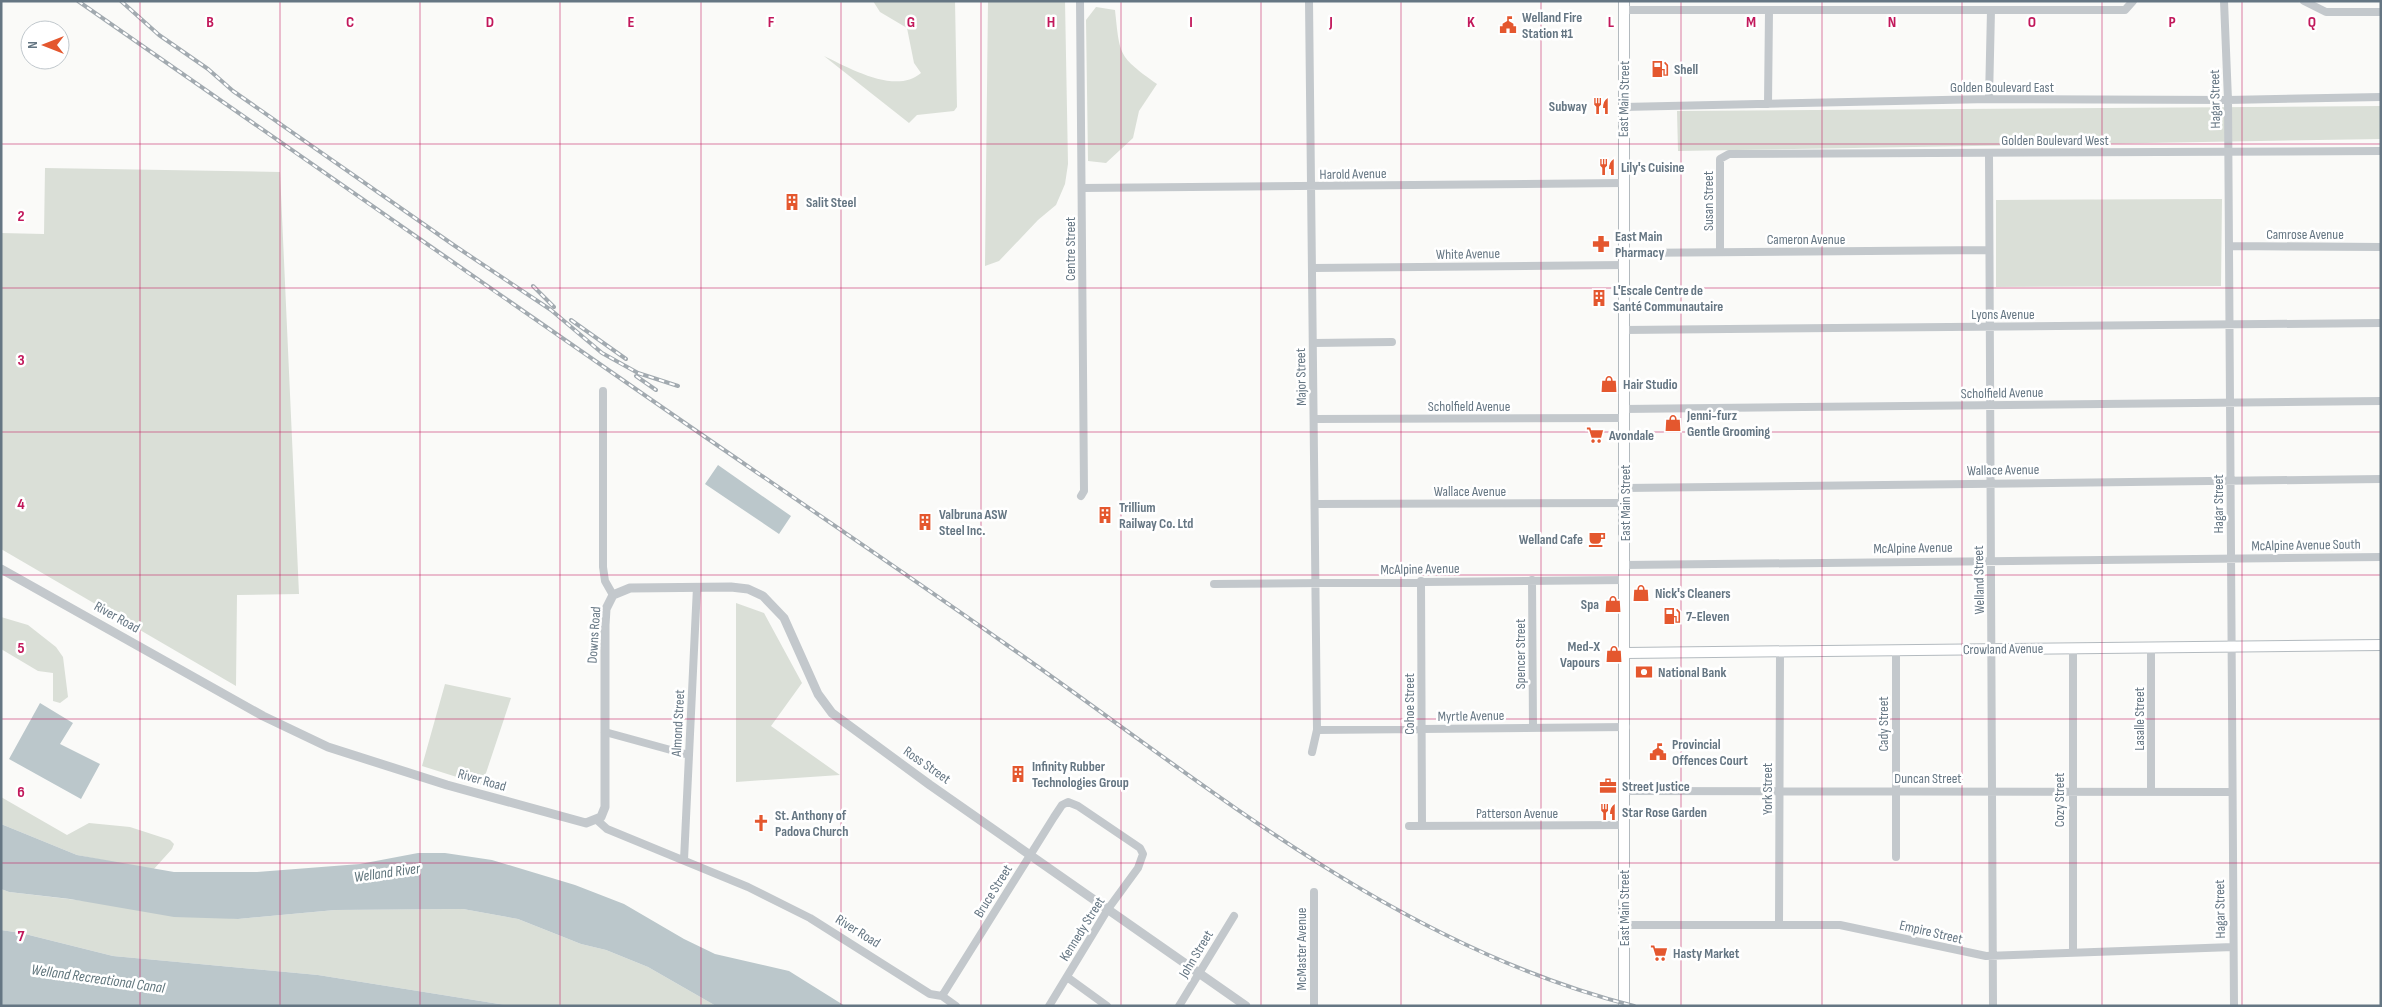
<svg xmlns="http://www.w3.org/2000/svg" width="2382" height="1007" viewBox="0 0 2382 1007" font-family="'Sofia Sans Condensed',sans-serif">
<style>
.green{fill:#dadfd7}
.water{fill:#bbc7cb}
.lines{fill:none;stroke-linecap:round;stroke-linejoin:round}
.secondary-casing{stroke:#b3babf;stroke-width:12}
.minor{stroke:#c3c8cc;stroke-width:8}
.tertiary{stroke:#c3c8cc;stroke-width:9}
.secondary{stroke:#fff;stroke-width:10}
.rail-casing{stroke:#a2aab0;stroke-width:4}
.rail{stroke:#fff;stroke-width:2;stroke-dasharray:5.5;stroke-linecap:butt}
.grid{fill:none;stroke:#c2185b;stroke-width:1;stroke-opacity:0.55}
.labels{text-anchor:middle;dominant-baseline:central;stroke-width:5;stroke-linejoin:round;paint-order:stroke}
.poi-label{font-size:14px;font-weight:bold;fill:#657683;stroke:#fff;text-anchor:start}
.street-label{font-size:14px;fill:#657683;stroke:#fff}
.water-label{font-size:15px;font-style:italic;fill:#60757c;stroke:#fff}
.grid-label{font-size:16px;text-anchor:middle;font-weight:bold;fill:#c2185b;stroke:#fff;stroke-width:5;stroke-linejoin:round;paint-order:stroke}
</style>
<rect width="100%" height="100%" fill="#fafaf8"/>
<path class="green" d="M 873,1 L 955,1 L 957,107 L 954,111 L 917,115 L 909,123 L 824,56 C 849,68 896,95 921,73 L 914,63 L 907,28 L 880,12 Z
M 988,1 L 1065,1 L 1068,164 L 1065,184 L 1056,205 L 1038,220 L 999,261 L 985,266 Z
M 1096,7 L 1115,10 C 1120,56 1118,56 1157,84 L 1139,111 L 1133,138 L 1106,163 L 1088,161 L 1086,20 Z
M 2381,106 L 2381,139 L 1678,151 L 1677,111 Z
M 45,168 L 280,172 L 299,594 L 237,595 L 236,686 L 1,549 L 1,233 L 44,234 Z
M 2222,199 L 2221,286 L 1996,287 L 1996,200 Z
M 736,603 L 764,613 L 802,683 L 771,726 L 840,775 L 736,782 Z
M 1,617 L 28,625 L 56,647 L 63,657 L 68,697 L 60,703 L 53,701 L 53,673 L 38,671 L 1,649 Z
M 445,684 L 511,698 L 482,785 L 422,766 Z
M 1,797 L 67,835 L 89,823 L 130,827 L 170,840 L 174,844 L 172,849 L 153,870 L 77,855 L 1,824 Z
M 1,889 L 9,892 L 238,919 L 335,910 L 463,909 L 518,919 L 581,944 L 606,950 L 648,967 L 716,1006 L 512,1006 L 318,975 L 113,956 L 21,933 L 1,930 Z"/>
<path class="water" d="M 718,465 L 791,516 L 779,534 L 705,484 Z
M 40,703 L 73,723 L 60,744 L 100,764 L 81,799 L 9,759 Z
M 1,824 L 77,855 L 174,872 L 257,872 L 360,864 L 418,853 L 445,853 L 492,860 L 575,885 L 624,904 L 684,939 L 715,954 L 789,971 L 845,1006 L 716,1006 L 648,967 L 606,950 L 581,944 L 518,919 L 463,909 L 335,910 L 238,919 L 174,917 L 70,899 L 9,892 L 1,889 Z
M 1,930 L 21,933 L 113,956 L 318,975 L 512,1006 L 1,1006 Z"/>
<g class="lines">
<g class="secondary-casing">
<path id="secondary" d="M 1624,1 L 1624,1006
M 1626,653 L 2381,645"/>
</g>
<path class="minor" d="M 1080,1 L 1084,491 L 1081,496
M 1309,1 L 1317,730 L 1312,752
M 2224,1 L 2228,100 L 2234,1006
M 2304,1 L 2326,12 L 2381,12
M 1624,10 L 2125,10 L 2133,1
M 1989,99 L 1991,10
M 1768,104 L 1769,11
M 1623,107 L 1989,99 L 2228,100 L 2381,97
M 1989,153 C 1991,437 1993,721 1993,1006
M 1082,188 L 1623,183
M 2229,246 L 2381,247
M 1720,252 L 1720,159 L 1729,154 L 2381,151
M 1623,253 L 1989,250
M 1313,268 L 1623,265
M 1625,330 L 2381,323
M 1314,343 L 1392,342
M 603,391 L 603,567 L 605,581 L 613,595
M 1624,409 L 2381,401
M 1314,419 L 1624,418
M 1625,488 L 2381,479
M 1316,504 L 1624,503
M 1625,565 L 2381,557
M 1532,580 L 1533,728
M 1421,581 L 1422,826
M 1214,584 L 1625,580
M 2151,647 L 2151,790
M 1896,651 L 1896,857
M 1317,730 L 1626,727
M 605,732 L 689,755
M 1625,791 L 2231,792
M 597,820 L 607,829 L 748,887 L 810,918 L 930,994 L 942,996 L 956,1006
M 1409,826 L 1625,825
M 684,860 L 697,587
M 1314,892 L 1314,1006
M 1624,925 L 1840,925 L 1986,956 L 2233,947
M 1779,925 L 1780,652
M 2073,952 L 2073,648
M 1067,977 L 1107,1006
M 942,996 L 1054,817 L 1062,805 L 1068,802 L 1078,806 L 1140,848 L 1143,854 L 1138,868 L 1108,909 L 1049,1006
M 1179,1006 L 1234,916"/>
<path class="tertiary" d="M 1,569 L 263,716 L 328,747 L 447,785 L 586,823 L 601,817 L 605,807 L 605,625 L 606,609 L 613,595 L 630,588 L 731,587 L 748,589 L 763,596 L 784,618 L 818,694 L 832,713 L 930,785 L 1246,1006"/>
<use href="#secondary" class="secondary"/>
<g class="rail-casing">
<path id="rail" d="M 78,1 C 262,129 446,258 630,385 C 755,472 882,557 1007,645 C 1205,783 1394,945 1634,1006
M 121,1 L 159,35 L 208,69 L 233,91 L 455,246 L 551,310 L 602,353 L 638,373 L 678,386
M 533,286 L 554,307
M 571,320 L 626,359
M 636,376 L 656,390"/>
</g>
<use href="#rail" class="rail"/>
</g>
<path class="grid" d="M 140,1 L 140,1006M 280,1 L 280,1006M 420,1 L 420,1006M 560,1 L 560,1006M 701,1 L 701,1006M 841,1 L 841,1006M 981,1 L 981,1006M 1121,1 L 1121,1006M 1261,1 L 1261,1006M 1401,1 L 1401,1006M 1541,1 L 1541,1006M 1681,1 L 1681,1006M 1822,1 L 1822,1006M 1962,1 L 1962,1006M 2102,1 L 2102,1006M 2242,1 L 2242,1006M 1,144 L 2381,144M 1,288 L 2381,288M 1,432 L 2381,432M 1,575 L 2381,575M 1,719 L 2381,719M 1,863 L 2381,863"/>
<defs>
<g id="civic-bare" transform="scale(1.35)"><path d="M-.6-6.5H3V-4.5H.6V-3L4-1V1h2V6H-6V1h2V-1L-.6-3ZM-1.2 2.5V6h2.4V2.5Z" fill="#e4572e" stroke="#fff" stroke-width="2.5" paint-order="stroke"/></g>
<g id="fuel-bare" transform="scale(1.35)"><path d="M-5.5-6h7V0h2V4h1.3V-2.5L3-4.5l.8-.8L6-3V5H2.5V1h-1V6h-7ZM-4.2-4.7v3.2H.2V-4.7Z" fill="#e4572e" stroke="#fff" stroke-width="2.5" paint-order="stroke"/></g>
<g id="restaurant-bare" transform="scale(1.35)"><path d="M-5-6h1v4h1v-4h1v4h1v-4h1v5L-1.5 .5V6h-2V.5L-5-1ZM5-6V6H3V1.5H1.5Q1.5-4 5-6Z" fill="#e4572e" stroke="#fff" stroke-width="2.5" paint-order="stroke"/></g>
<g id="building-bare" transform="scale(1.35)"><path d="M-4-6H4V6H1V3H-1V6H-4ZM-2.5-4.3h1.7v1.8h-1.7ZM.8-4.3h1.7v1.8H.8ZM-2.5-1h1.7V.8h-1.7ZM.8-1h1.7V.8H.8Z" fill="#e4572e" stroke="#fff" stroke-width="2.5" paint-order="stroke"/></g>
<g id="pharmacy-bare" transform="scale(1.35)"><path d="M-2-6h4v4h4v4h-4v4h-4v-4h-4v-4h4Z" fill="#e4572e" stroke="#fff" stroke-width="2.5" paint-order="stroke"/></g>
<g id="shop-bare" transform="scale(1.35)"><path d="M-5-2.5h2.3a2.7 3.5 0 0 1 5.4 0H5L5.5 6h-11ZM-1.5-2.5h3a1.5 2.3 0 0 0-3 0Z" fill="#e4572e" stroke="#fff" stroke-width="2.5" paint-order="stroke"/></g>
<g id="supermarket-bare" transform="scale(1.35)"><path d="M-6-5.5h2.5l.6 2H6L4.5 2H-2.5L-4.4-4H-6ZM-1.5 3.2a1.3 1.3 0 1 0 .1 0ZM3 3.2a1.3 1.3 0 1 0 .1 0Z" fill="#e4572e" stroke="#fff" stroke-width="2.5" paint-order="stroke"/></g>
<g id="cafe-bare" transform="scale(1.35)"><path d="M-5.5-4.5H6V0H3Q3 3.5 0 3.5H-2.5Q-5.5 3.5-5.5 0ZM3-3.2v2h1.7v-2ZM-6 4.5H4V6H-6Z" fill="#e4572e" stroke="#fff" stroke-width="2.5" paint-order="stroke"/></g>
<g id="bank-bare" transform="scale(1.35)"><path d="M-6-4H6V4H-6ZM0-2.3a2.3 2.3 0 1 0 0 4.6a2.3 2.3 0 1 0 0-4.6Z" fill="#e4572e" stroke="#fff" stroke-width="2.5" paint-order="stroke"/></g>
<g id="office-bare" transform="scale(1.35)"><path d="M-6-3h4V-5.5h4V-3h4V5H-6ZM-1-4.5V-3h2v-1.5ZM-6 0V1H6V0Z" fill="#e4572e" stroke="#fff" stroke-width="2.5" paint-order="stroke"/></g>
<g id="church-bare" transform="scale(1.35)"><path d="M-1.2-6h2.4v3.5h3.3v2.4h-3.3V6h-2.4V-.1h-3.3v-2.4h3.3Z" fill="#e4572e" stroke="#fff" stroke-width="2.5" paint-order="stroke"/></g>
</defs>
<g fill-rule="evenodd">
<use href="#civic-bare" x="1508" y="25"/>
<use href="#fuel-bare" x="1660" y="69"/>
<use href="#restaurant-bare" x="1601" y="106"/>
<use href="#restaurant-bare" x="1607" y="167"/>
<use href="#building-bare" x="792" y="202"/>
<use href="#pharmacy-bare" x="1601" y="244"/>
<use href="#building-bare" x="1599" y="298"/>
<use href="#shop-bare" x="1609" y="384"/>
<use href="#shop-bare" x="1673" y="423"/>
<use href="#supermarket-bare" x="1595" y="435"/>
<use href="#building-bare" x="1105" y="515"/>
<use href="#building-bare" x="925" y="522"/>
<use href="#cafe-bare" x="1597" y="539"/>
<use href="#shop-bare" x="1641" y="593"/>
<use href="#shop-bare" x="1613" y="604"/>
<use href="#fuel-bare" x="1672" y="616"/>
<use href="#shop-bare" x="1614" y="654"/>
<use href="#bank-bare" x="1644" y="672"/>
<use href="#civic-bare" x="1658" y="752"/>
<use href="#building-bare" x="1018" y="774"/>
<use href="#office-bare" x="1608" y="786"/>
<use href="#restaurant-bare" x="1608" y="812"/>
<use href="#church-bare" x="761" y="823"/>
<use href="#supermarket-bare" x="1659" y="953"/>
</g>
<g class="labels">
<g class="poi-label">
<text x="1522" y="17">Welland Fire<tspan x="1522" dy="16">Station #1</tspan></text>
<text x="1674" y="69">Shell</text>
<text x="1587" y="106" text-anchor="end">Subway</text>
<text x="1621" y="167">Lily's Cuisine</text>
<text x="806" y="202">Salit Steel</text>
<text x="1615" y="236">East Main<tspan x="1615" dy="16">Pharmacy</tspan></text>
<text x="1613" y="290">L'Escale Centre de<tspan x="1613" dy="16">Santé Communautaire</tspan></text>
<text x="1623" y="384">Hair Studio</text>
<text x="1687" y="415">Jenni-furz<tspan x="1687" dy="16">Gentle Grooming</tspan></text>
<text x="1609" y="435">Avondale</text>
<text x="1119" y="507">Trillium<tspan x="1119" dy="16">Railway Co. Ltd</tspan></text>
<text x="939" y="514">Valbruna ASW<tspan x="939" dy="16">Steel Inc.</tspan></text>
<text x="1583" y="539" text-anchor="end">Welland Cafe</text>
<text x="1655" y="593">Nick's Cleaners</text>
<text x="1599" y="604" text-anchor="end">Spa</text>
<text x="1686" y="616">7-Eleven</text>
<text x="1600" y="646" text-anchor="end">Med-X<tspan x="1600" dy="16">Vapours</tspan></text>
<text x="1658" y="672">National Bank</text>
<text x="1672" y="744">Provincial<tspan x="1672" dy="16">Offences Court</tspan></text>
<text x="1032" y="766">Infinity Rubber<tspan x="1032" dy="16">Technologies Group</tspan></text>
<text x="1622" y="786">Street Justice</text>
<text x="1622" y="812">Star Rose Garden</text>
<text x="775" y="815">St. Anthony of<tspan x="775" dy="16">Padova Church</tspan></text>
<text x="1673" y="953">Hasty Market</text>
</g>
<g class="street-label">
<text x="2002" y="87">Golden Boulevard East</text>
<text transform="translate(1624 99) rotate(-89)">East Main Street</text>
<text transform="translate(2215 99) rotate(-91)">Hagar Street</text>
<text x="2055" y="140">Golden Boulevard West</text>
<text transform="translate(1353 174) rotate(-1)">Harold Avenue</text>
<text transform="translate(1708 201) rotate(-90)">Susan Street</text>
<text x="2305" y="234">Camrose Avenue</text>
<text x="1806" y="239">Cameron Avenue</text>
<text transform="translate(1070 249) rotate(-90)">Centre Street</text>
<text transform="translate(1468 254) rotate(-1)">White Avenue</text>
<text x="2003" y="314">Lyons Avenue</text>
<text transform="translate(1301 377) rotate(-91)">Major Street</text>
<text transform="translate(2002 393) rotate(-1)">Scholfield Avenue</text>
<text x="1469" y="406">Scholfield Avenue</text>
<text transform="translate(2003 470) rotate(-1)">Wallace Avenue</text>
<text x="1470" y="491">Wallace Avenue</text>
<text transform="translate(1625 503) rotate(-90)">East Main Street</text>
<text transform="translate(2218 504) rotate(-90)">Hagar Street</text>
<text transform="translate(2306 545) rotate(-1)">McAlpine Avenue South</text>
<text transform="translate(1913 548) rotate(-1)">McAlpine Avenue</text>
<text transform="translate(1420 569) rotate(-1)">McAlpine Avenue</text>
<text transform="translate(1979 580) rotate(-91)">Welland Street</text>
<text transform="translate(117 617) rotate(29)">River Road</text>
<text transform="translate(594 635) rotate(-86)">Downs Road</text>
<text transform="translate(2003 649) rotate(-1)">Crowland Avenue</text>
<text transform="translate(1520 654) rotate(-90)">Spencer Street</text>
<text transform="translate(1409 704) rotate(-90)">Cohoe Street</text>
<text transform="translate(1471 716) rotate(-1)">Myrtle Avenue</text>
<text transform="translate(2139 719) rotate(-90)">Lasalle Street</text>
<text transform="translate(678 723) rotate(-87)">Almond Street</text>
<text transform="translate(1883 724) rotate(-90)">Cady Street</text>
<text transform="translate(927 765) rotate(35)">Ross Street</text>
<text x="1928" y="778">Duncan Street</text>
<text transform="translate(482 780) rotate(16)">River Road</text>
<text transform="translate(1767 789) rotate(-90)">York Street</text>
<text transform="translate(2059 800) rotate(-90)">Cozy Street</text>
<text x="1517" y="813">Patterson Avenue</text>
<text transform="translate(993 891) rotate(-58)">Bruce Street</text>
<text transform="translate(1624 908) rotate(-90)">East Main Street</text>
<text transform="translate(2220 909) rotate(-91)">Hagar Street</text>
<text transform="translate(1082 929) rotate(-58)">Kennedy Street</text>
<text transform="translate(858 931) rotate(32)">River Road</text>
<text transform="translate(1931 932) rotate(13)">Empire Street</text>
<text transform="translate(1301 949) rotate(-90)">McMaster Avenue</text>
<text transform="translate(1196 954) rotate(-59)">John Street</text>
</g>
<g class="water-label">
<text transform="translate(387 873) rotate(-8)">Welland River</text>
<text transform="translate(98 979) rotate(8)">Welland Recreational Canal</text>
</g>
</g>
<g class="grid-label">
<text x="210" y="27">B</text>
<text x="350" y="27">C</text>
<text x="490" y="27">D</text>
<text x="631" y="27">E</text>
<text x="771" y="27">F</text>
<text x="911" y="27">G</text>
<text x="1051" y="27">H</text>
<text x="1191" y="27">I</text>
<text x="1331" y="27">J</text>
<text x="1471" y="27">K</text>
<text x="1611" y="27">L</text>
<text x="1751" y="27">M</text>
<text x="1892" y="27">N</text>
<text x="2032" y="27">O</text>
<text x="2172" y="27">P</text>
<text x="2312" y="27">Q</text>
<text x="21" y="221">2</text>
<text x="21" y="365">3</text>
<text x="21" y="509">4</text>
<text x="21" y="653">5</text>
<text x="21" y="797">6</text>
<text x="21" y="941">7</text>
</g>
<rect width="2382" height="1007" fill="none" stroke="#657683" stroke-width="5"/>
<g transform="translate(45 45) rotate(270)"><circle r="24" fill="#ffffff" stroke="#c1c8cd"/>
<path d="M0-4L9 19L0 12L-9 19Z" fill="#e4572e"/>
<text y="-8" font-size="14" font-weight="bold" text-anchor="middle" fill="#657683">N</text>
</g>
</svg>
